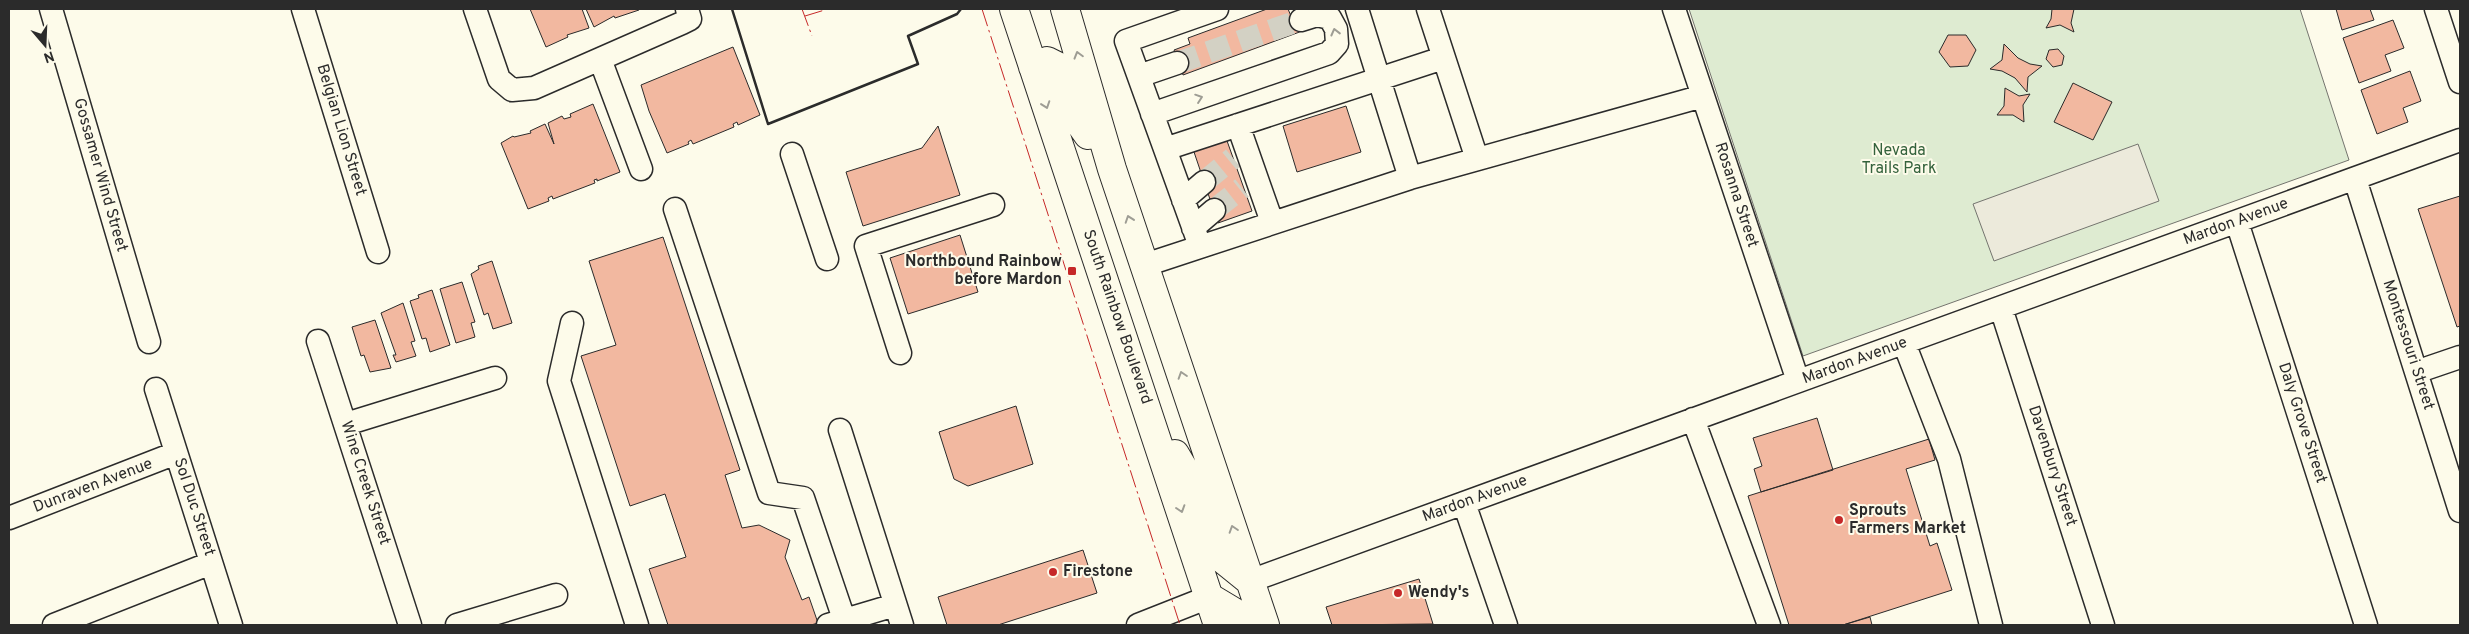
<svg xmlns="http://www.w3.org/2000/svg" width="2469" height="634" viewBox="0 0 2469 634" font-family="Overpass,sans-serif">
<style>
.green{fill:#deebd1;stroke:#74746e}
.parking{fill:#eceadb;stroke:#74746e}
.building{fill:#f2b8a0;stroke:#2b2b2b}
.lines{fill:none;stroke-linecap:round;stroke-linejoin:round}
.minor-tunnel{stroke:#d3d1c4;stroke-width:22;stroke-dasharray:22 11;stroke-linecap:butt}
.minor-casing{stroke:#2b2b2b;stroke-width:25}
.major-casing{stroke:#2b2b2b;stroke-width:30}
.minor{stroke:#fdfbea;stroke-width:22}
.major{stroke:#fdfbea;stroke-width:28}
.wall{stroke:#2b2b2b;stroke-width:2.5}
.power{stroke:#c62828;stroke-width:1;stroke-dasharray:18 4 2.5 4;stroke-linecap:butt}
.oneway{stroke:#9e9d94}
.poi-dot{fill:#c62828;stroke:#fdfbea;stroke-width:2}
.labels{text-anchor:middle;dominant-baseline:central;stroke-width:4;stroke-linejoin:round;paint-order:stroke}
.street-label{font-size:16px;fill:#2b2b2b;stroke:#fdfbea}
.park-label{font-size:16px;fill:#34623c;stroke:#fdfbea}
.poi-label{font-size:16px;font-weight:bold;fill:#2b2b2b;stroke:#fdfbea;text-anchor:start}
</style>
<rect width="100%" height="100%" fill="#fdfbea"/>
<path class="green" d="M 1689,9 L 2300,9 L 2349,160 L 1803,356 Z"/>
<path class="parking" d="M 2138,144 L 2159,201 L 1994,261 L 1973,204 Z"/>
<path class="building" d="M 530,9 L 582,9 L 589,28 L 567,35 L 568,37 L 546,47 Z
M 586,9 L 638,9 L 639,10 L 615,18 L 614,16 L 594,27 Z
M 1267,9 L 1288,9 L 1291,16 L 1305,30 L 1183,75 L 1174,50 L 1190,44 L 1188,38 Z
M 2052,9 L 2074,9 L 2071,23 L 2074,32 L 2060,25 L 2046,28 L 2051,19 Z
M 2336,9 L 2370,9 L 2374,20 L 2342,30 Z
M 2393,20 L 2404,48 L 2385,55 L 2391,71 L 2359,83 L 2343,38 Z
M 1948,35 L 1966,35 L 1976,50 L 1968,66 L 1950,67 L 1939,52 Z
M 2004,44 L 2018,58 L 2030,64 L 2042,66 L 2028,77 L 2027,92 L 2015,78 L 2002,71 L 1990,69 L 2002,60 Z
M 733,47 L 760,115 L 738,125 L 737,122 L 733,124 L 734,127 L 693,144 L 691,140 L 688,142 L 689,144 L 667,153 L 649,111 L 641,85 Z
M 2058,49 L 2064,56 L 2062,65 L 2053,67 L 2046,59 L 2049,50 Z
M 2410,71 L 2421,101 L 2403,108 L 2408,122 L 2377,134 L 2361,90 Z
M 2073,83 L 2112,102 L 2093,140 L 2054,122 Z
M 2005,88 L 2019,96 L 2030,94 L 2023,105 L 2024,122 L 2013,115 L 1997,115 L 2004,106 Z
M 593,104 L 620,172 L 597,181 L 597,179 L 594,180 L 595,183 L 553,199 L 552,196 L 548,198 L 549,201 L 528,209 L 501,143 L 513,136 L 514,137 L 531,133 L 530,131 L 545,124 L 554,144 L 548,123 L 562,116 L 564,119 L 571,117 L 570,114 Z
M 1346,106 L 1361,152 L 1297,172 L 1283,126 Z
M 938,126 L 960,195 L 863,226 L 846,172 L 922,148 Z
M 1226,138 L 1252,211 L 1218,223 L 1193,149 Z
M 2460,196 L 2460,326 L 2457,327 L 2418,209 Z
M 960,235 L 978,292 L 908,314 L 890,258 Z
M 663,237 L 740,470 L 725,475 L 742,528 L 759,525 L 790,540 L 785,557 L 802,600 L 809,597 L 818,623 L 811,625 L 668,625 L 649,569 L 686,557 L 665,494 L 630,506 L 581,356 L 616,345 L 589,261 Z
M 492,261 L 512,323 L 493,329 L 488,313 L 484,315 L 471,274 L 479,269 L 478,266 Z
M 462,282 L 475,322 L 471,323 L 475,337 L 456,343 L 440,289 Z
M 432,290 L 450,345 L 430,352 L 426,338 L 422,339 L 410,301 L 419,298 L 418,295 Z
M 403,303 L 415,341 L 411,342 L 416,356 L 396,362 L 393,355 L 396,355 L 381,313 Z
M 375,320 L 391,368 L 370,372 L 364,355 L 361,356 L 352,327 Z
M 1016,406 L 1033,464 L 968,486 L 954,479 L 939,432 Z
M 1817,418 L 1833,470 L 1761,492 L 1754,469 L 1762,466 L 1753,438 Z
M 1929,439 L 1935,460 L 1906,469 L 1930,546 L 1937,543 L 1952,590 L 1843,625 L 1789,625 L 1748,496 Z
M 1083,550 L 1097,593 L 998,625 L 947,625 L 938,597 Z
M 1419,579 L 1433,624 L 1332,625 L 1326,607 Z
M 1870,617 L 1872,625 L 1843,625 Z"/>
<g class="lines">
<path class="minor-tunnel" d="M 1177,63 L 1301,20
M 1204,182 L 1233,158
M 1214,210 L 1242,188"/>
<g class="minor-casing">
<path id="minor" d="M 51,9 L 149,342
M 303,9 L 378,252
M 475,9 L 499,79 L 512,90 L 534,88 L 682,23 L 690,19 L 687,9
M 1217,9 L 1126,41 L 1165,149 L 1443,58
M 1428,9 L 1477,159
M 1674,9 L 1798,381
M 2436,9 L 2460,82
M 600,59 L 641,169
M 1139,76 L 1177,63
M 1152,114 L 1329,53 L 1337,44 L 1336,29 L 1330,18 L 1317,15 L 1301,20
M 1238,125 L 1272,222
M 1165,149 L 1200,246
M 792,154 L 827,259
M 1410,178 L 1703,96
M 2355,179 L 2460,511
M 1183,200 L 1204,182
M 675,209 L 769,493 L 803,498 L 846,625
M 2237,222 L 2366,625
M 1193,228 L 1214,210
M 1145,265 L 1410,178 L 1357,9
M 2001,308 L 2103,625
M 572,323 L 559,381 L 637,625
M 318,341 L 410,625
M 1904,343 L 1949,459 L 1991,625
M 900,353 L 866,246 L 993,205
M 2416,372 L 2460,357
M 156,389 L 231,625
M 1693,419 L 1769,625
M 346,424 L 495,378
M 840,430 L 902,625
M 1464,503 L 1506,625
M 9,518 L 176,453
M 1250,581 L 2460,140
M 54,625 L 211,563
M 457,625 L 556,595
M 828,625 L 895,605
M 1138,625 L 1209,597"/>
</g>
<g class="major-casing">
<path id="major" d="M 1014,9 L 1218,625
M 1065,9 L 1112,169 L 1265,625
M 1033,67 L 1047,61 L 1059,67 L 1081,125 L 1088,135
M 1175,454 L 1198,493 L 1218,551 L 1224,560 L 1250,581
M 1209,597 L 1234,612 L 1242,625"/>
</g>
<use href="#minor" class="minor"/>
<use href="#major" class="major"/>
<path class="wall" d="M 732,9 L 768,124 L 918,64 L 908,36 L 957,14 L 961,9"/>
<path class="power" d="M 802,9 L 812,36
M 982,9 L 1180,625
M 805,16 L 828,9"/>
</g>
<defs><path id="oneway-chevron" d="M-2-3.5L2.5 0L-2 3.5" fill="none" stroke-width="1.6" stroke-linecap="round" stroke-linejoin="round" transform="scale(1.25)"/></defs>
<g class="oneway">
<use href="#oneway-chevron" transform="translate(1335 32) rotate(-104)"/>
<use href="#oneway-chevron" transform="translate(1078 55) rotate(-106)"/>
<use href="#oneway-chevron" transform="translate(1199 98) rotate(-19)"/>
<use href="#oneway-chevron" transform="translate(1046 105) rotate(71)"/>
<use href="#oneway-chevron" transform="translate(1129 219) rotate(-109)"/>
<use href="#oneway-chevron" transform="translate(1182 375) rotate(-108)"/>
<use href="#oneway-chevron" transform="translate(1181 509) rotate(72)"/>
<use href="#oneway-chevron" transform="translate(1233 529) rotate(-108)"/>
</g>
<g class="poi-dot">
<rect x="1067" y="266" width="10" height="10" rx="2.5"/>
<circle cx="1839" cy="520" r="5"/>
<circle cx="1053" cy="572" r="5"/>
<circle cx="1398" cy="593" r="5"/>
</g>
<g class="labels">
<g class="street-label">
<text transform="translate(341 130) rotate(73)">Belgian Lion Street</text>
<text transform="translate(100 175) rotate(74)">Gossamer Wind Street</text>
<text transform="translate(1736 195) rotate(72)">Rosanna Street</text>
<text transform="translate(2236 222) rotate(-20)">Mardon Avenue</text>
<text transform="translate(1117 317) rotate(71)">South Rainbow Boulevard</text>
<text transform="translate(2408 345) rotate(72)">Montessouri Street</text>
<text transform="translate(1855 361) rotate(-20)">Mardon Avenue</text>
<text transform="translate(2302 423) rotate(72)">Daly Grove Street</text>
<text transform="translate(2052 466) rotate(72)">Davenbury Street</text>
<text transform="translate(365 483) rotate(72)">Wine Creek Street</text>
<text transform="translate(93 486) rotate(-21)">Dunraven Avenue</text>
<text transform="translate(1475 499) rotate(-20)">Mardon Avenue</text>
<text transform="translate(194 507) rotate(72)">Sol Duc Street</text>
</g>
<g class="park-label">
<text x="1899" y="151">Nevada<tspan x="1899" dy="18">Trails Park</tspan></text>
</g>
<g class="poi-label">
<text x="1062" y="262" text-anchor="end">Northbound Rainbow<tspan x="1062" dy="18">before Mardon</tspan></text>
<text x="1849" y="511">Sprouts<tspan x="1849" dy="18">Farmers Market</tspan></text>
<text x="1063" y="572">Firestone</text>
<text x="1408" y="593">Wendy's</text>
</g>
</g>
<rect width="2469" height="634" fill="none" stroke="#2b2b2b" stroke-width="20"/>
<g transform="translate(45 45) rotate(161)" stroke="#fdfbea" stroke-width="4" paint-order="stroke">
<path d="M0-4L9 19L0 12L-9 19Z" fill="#2b2b2b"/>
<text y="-8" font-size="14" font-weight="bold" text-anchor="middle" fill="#2b2b2b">N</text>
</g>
</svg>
